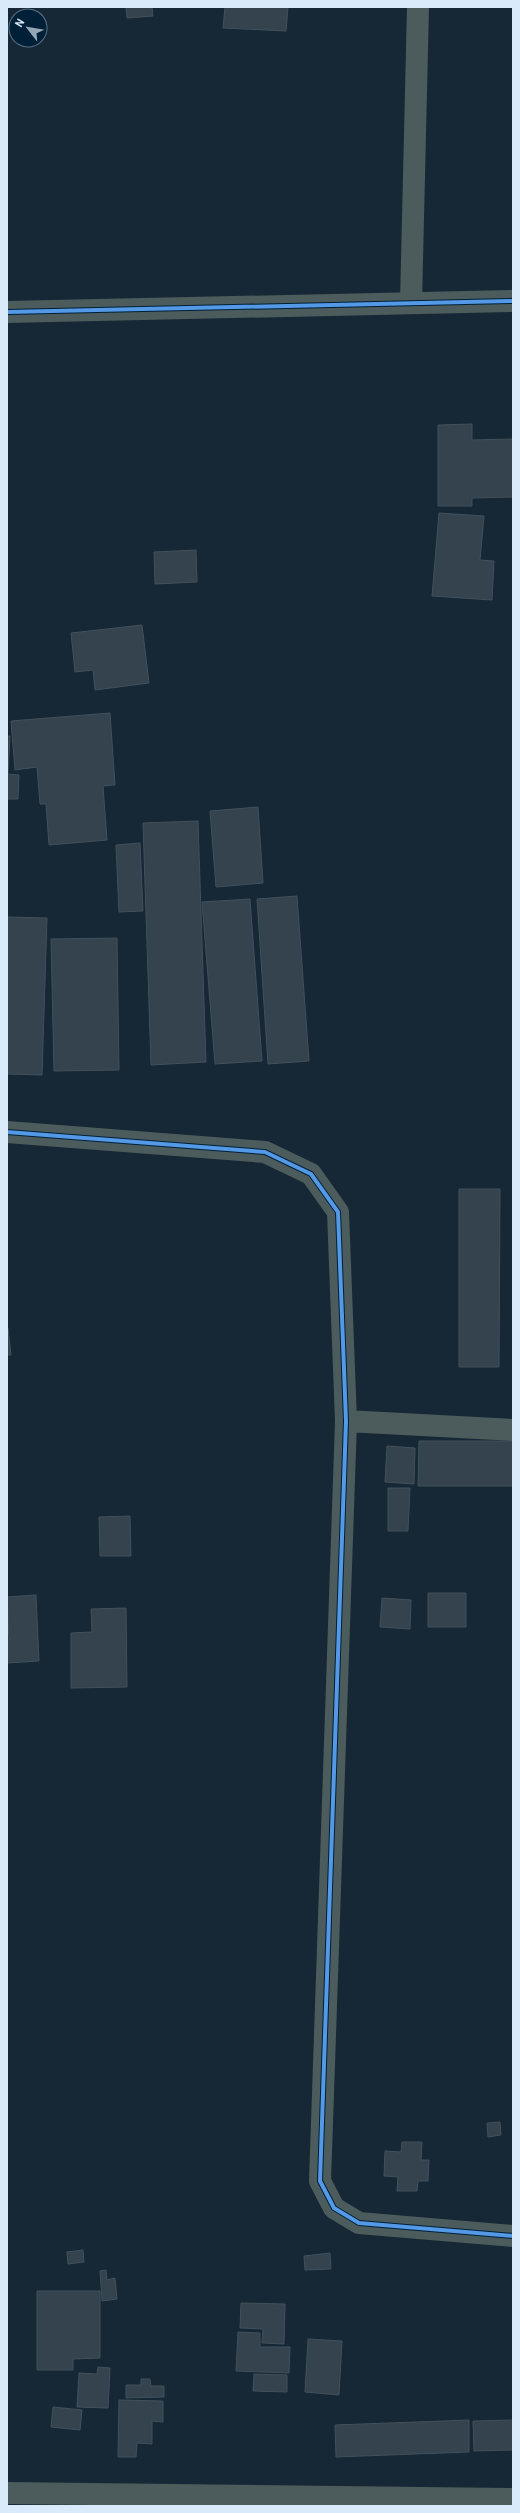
<svg xmlns="http://www.w3.org/2000/svg" width="520" height="2513" viewBox="0 0 520 2513" font-family="Barlow,sans-serif">
<style>
.building{fill:#35434f;stroke:#42505b}
.lines{fill:none;stroke-linecap:round;stroke-linejoin:round}
.minor{stroke:#4c5b5b;stroke-width:22}
.cycleway-casing{stroke:#002038;stroke-width:6}
.cycleway{stroke:#5399e6;stroke-width:4}
</style>
<rect width="100%" height="100%" fill="#162835"/>
<path class="building" d="M 126,7 L 152,7 L 153,16 L 127,18 Z
M 225,7 L 288,7 L 286,31 L 223,28 Z
M 472,424 L 472,440 L 513,439 L 513,497 L 472,498 L 472,506 L 438,506 L 438,425 Z
M 439,513 L 484,516 L 480,560 L 494,561 L 492,600 L 432,596 Z
M 196,550 L 197,582 L 155,584 L 154,552 Z
M 142,625 L 149,683 L 95,690 L 93,670 L 75,672 L 71,633 Z
M 110,713 L 115,785 L 103,786 L 107,840 L 49,845 L 46,804 L 40,804 L 37,767 L 15,770 L 11,721 Z
M 7,736 L 10,736 L 8,774 L 19,775 L 18,799 L 7,799 Z
M 258,807 L 263,883 L 216,887 L 210,811 Z
M 198,821 L 206,1062 L 151,1065 L 143,823 Z
M 140,843 L 143,911 L 119,912 L 116,845 Z
M 297,896 L 309,1061 L 268,1064 L 257,899 Z
M 250,899 L 262,1061 L 215,1064 L 202,902 Z
M 7,917 L 47,918 L 42,1075 L 7,1074 Z
M 117,938 L 119,1070 L 54,1071 L 51,939 Z
M 459,1189 L 500,1189 L 499,1367 L 459,1367 Z
M 8,1328 L 11,1355 L 7,1355 L 7,1328 Z
M 419,1441 L 513,1441 L 513,1486 L 418,1486 Z
M 387,1446 L 415,1448 L 414,1484 L 385,1482 Z
M 388,1488 L 410,1488 L 408,1531 L 388,1531 Z
M 130,1516 L 131,1556 L 100,1556 L 99,1517 Z
M 428,1593 L 466,1593 L 466,1627 L 428,1627 Z
M 36,1595 L 39,1661 L 7,1663 L 7,1640 L 9,1640 L 7,1597 Z
M 382,1598 L 411,1600 L 410,1629 L 380,1627 Z
M 126,1608 L 127,1687 L 71,1688 L 71,1633 L 92,1632 L 91,1609 Z
M 500,2122 L 501,2135 L 488,2137 L 487,2123 Z
M 402,2142 L 422,2142 L 421,2160 L 429,2160 L 428,2181 L 418,2181 L 417,2191 L 397,2191 L 398,2177 L 384,2176 L 385,2151 L 401,2152 Z
M 83,2250 L 84,2262 L 68,2264 L 67,2252 Z
M 330,2253 L 331,2269 L 305,2270 L 304,2256 Z
M 106,2270 L 107,2280 L 115,2278 L 117,2299 L 102,2301 L 100,2271 Z
M 37,2291 L 100,2291 L 100,2358 L 73,2359 L 73,2370 L 37,2370 Z
M 241,2303 L 285,2304 L 284,2344 L 262,2343 L 263,2329 L 240,2328 Z
M 238,2332 L 260,2333 L 260,2347 L 290,2347 L 289,2373 L 236,2371 Z
M 308,2339 L 342,2341 L 339,2395 L 305,2392 Z
M 98,2367 L 110,2368 L 108,2408 L 77,2407 L 79,2373 L 97,2374 Z
M 254,2374 L 287,2375 L 287,2392 L 253,2391 Z
M 141,2379 L 150,2379 L 151,2386 L 164,2386 L 164,2397 L 126,2398 L 126,2385 L 141,2385 Z
M 119,2400 L 163,2401 L 163,2422 L 152,2421 L 152,2444 L 137,2443 L 136,2457 L 118,2457 Z
M 53,2407 L 82,2410 L 80,2430 L 51,2427 Z
M 469,2420 L 469,2452 L 336,2457 L 335,2425 Z
M 513,2420 L 513,2450 L 474,2451 L 473,2421 Z"/>
<g class="lines">
<path class="minor" d="M 411,303 L 418,7
M 7,312 L 513,301
M 7,1132 L 265,1152 L 311,1174 L 338,1212 L 346,1421 L 320,2181 L 334,2208 L 359,2223 L 513,2236
M 346,1421 L 513,1430
M 7,2493 L 513,2499"/>
<g class="cycleway-casing">
<path id="cycleway" d="M 7,312 L 513,301
M 7,1132 L 265,1152 L 311,1174 L 338,1212 L 346,1421 L 320,2181 L 334,2208 L 359,2223 L 513,2236"/>
</g>
<use href="#cycleway" class="cycleway"/>
</g>
<rect width="520" height="2513" fill="none" stroke="#d9ebfb" stroke-width="16"/>
<g transform="translate(28 28) rotate(301)"><circle r="19" fill="#002038" stroke="#577186"/>
<path d="M0-3L7 15L0 10L-7 15Z" fill="#95a7b6"/>
<text y="-6" font-size="11" font-weight="bold" text-anchor="middle" fill="#d9ebfb">N</text>
</g>
</svg>
